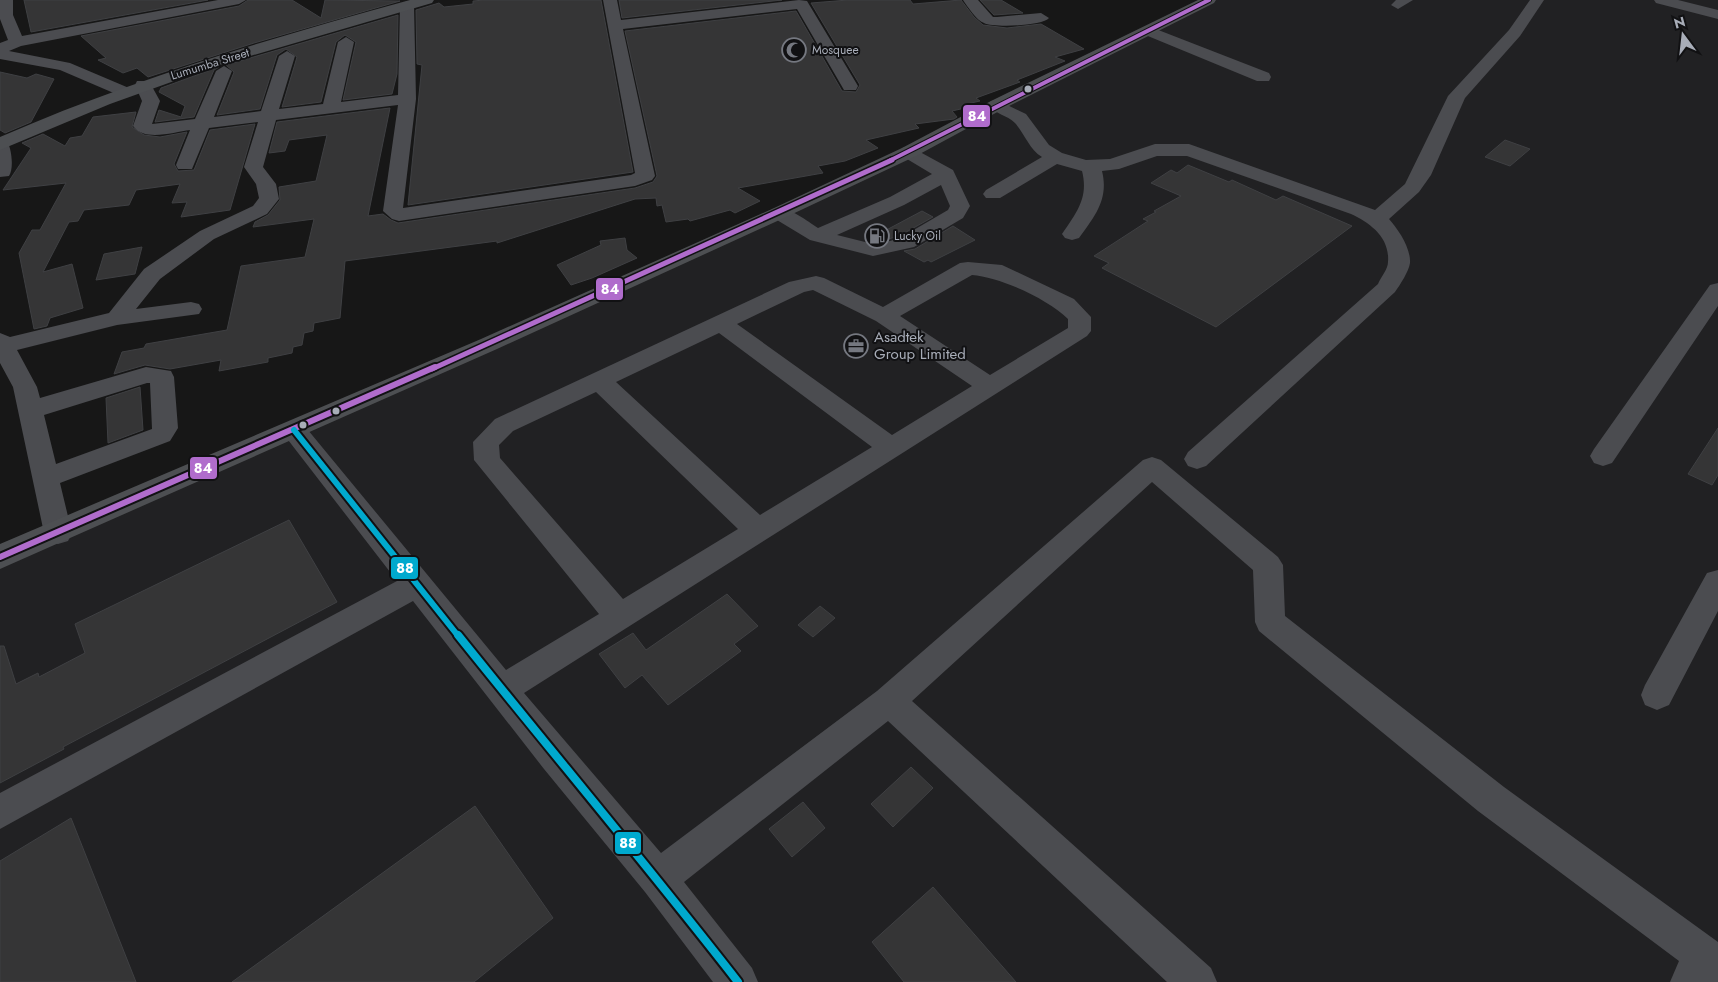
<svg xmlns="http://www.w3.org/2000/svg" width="1718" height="982" viewBox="0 0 1718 982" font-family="Jost,sans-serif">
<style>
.built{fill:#212123}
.building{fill:#353536;stroke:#3f4043}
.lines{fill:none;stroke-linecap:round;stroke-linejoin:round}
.minor{fill:#4b4c50;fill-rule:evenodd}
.major{fill:#4d4f52;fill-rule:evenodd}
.bus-1-far2-casing{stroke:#111113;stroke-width:6}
.bus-1-far1-casing{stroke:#111113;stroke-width:8}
.bus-1-casing{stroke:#111113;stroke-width:10}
.bus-2-far1-casing{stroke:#111113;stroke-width:10}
.bus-2-casing{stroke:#111113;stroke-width:12}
.bus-1-far2{stroke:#b06ccc;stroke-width:4}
.bus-1-far1{stroke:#b06ccc;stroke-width:5}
.bus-1{stroke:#b06ccc;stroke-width:6}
.bus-2-far1{stroke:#00a9ce;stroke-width:6}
.bus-2{stroke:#00a9ce;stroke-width:8}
.bus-dot{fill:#a8adb8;stroke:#111113;stroke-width:2}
.labels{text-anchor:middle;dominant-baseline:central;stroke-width:4;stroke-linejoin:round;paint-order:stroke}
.far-poi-label{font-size:12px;fill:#a8adb8;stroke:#111113;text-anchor:start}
.far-street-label{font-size:12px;fill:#a8adb8;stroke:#111113}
.poi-label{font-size:15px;fill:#a8adb8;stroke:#111113;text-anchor:start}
.line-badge{stroke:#111113;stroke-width:2}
.badge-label{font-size:14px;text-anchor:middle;font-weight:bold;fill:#fff}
</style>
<rect width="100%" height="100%" fill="#171717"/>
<path class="built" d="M 1210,0 L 1718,0 L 1718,982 L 0,982 L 0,550 L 331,410 L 1002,106 Z"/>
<path class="building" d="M 24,0 L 208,0 L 31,32 Z
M 248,0 L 292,0 L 321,18 L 325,0 L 400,1 L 254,43 L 148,77 L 137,68 L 123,73 L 98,60 L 106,58 L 81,36 L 239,6 Z
M 484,0 L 601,0 L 633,172 L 408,205 L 422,65 L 417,64 L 416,10 L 439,3 L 444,7 L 473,4 L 473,1 Z
M 619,0 L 782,0 L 622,18 Z
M 848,0 L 910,0 L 913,4 L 961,0 L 974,17 L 983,25 L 1007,28 L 1041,24 L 1084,49 L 1055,57 L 1065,61 L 1017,80 L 1020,82 L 976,98 L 980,101 L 962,105 L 965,108 L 952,111 L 957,117 L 954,119 L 915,124 L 919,128 L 866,140 L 878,148 L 845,161 L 818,166 L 823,173 L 738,188 L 760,201 L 735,213 L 730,210 L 690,221 L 688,219 L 666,222 L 662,205 L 657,206 L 656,198 L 635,199 L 497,243 L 497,241 L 345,261 L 340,318 L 314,323 L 313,331 L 304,333 L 302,345 L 293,347 L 292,353 L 268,358 L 268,362 L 219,371 L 221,360 L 170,369 L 145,365 L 114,374 L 122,352 L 144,348 L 146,344 L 227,330 L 241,266 L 305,257 L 314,219 L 253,227 L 255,222 L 268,215 L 280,200 L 279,187 L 316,181 L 327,135 L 289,140 L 285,151 L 269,153 L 277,122 L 390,108 L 368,216 L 383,214 L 391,220 L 398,223 L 635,188 L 653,182 L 657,176 L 625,31 L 796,11 L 842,91 L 856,92 L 860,85 L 811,3 Z
M 980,0 L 1001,0 L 1023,13 L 994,15 Z
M 398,15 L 397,74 L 392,94 L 343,100 L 356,42 L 345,35 L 336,42 L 321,102 L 282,107 L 297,57 L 286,49 L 277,55 L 260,109 L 217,115 L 234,72 L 226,65 Z
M 219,67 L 214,70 L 194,117 L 155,122 L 159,110 L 181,117 L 185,106 L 159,92 L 161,88 Z
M 0,72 L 27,78 L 36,74 L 54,79 L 31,122 L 5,133 L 0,130 Z
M 136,112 L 132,127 L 144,135 L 160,137 L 187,132 L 174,164 L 178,171 L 194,170 L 210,130 L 255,124 L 230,210 L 181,217 L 187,202 L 172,203 L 180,184 L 136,190 L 129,205 L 84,210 L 78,221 L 69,222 L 43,272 L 72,264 L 83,308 L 50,318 L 47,326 L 34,329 L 19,253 L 32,230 L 40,230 L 66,183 L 3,190 L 31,148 L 22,143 L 43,134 L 65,146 L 70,138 L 82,136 L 93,117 Z
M 1505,140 L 1530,149 L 1510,166 L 1485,157 Z
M 1188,165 L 1229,182 L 1232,180 L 1276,200 L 1283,196 L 1352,226 L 1216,327 L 1102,268 L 1109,263 L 1094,256 L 1148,221 L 1143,219 L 1156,212 L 1154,211 L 1181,196 L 1151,183 L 1171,170 L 1177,173 Z
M 922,211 L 933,217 L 899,236 L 885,240 L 877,235 Z
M 953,226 L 975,240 L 931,262 L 928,260 L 924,262 L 904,251 L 915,249 Z
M 625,238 L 627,250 L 637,258 L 592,278 L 571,285 L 557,265 L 601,245 L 600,241 Z
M 142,247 L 135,274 L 96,280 L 104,254 Z
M 140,387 L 143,430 L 108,443 L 106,398 Z
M 1718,428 L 1718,475 L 1712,485 L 1688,474 Z
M 289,520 L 337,602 L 63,747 L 64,749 L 0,783 L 0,646 L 4,646 L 16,684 L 38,673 L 39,677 L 85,653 L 75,624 Z
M 727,594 L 758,626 L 734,644 L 741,651 L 668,705 L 642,675 L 625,688 L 599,654 L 633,633 L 646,650 Z
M 820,606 L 835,618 L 813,637 L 798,625 Z
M 911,767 L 933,788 L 893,827 L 871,804 Z
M 803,802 L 825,828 L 792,857 L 769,829 Z
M 475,806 L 553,918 L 474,982 L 232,982 Z
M 71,818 L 136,982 L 0,982 L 0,861 Z
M 933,887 L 1016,982 L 904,982 L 872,942 Z"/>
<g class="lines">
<path class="minor" d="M 0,0 L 13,0 L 13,15 L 22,36 L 218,0 L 246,0 L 239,4 L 21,46 L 9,51 L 70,63 L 129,88 L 131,92 L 129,96 L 123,97 L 60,70 L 0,59 L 0,43 L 8,40 L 0,19 Z
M 603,0 L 617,0 L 621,20 L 799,0 L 807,1 L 858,86 L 856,90 L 844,90 L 797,9 L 623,29 L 655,176 L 652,180 L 635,186 L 399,221 L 392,219 L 383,211 L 398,105 L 276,120 L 263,167 L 276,184 L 279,199 L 267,214 L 214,239 L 160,279 L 136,309 L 191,302 L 199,304 L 202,309 L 199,314 L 117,325 L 17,350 L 37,387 L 40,398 L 146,367 L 171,371 L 174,377 L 178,428 L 170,441 L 60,483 L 72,533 L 68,541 L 58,544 L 48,541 L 44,533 L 13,387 L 0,363 L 0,333 L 10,337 L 109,313 L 144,269 L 200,231 L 253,206 L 259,198 L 256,184 L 244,167 L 258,122 L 209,128 L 192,169 L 178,169 L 176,165 L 190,130 C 174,132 144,142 133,126 L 142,101 L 135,85 L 137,81 L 149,81 L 160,101 L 152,124 L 195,119 L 216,71 L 224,66 L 232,71 L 214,117 L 261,111 L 279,56 L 287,51 L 295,56 L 279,109 L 323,104 L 338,42 L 346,37 L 354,42 L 341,102 L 398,95 L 400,5 L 407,1 L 414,5 L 416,99 L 403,208 L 631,175 L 635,173 ZM 147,383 L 150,383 L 152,429 L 56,464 L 44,415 Z
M 963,0 L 978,0 L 993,17 L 997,17 L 1041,13 L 1049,18 C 1043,26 993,28 984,23 C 976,20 968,7 963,0 Z
M 1396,0 L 1413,0 L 1398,9 L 1391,5 Z
M 1530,0 L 1544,0 L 1520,36 L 1465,98 L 1431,175 L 1419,192 L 1389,219 C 1398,229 1411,248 1410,263 C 1409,271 1400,285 1395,292 L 1206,466 L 1197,469 L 1188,466 L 1184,459 L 1188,452 L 1378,284 C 1381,277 1388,269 1388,262 C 1390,237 1370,223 1351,214 L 1187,156 L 1157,156 L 1119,169 L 1102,171 C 1109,199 1095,216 1079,238 L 1072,240 L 1065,238 L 1062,234 C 1076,213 1089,198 1082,171 L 1057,164 L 1000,198 L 986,198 L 983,194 L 986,190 L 1042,157 C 1029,149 1025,134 1015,123 C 1007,115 995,114 988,105 L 991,101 L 997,100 L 1026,114 L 1049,145 L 1062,153 L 1086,160 L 1110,159 L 1155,144 L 1189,144 L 1375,210 L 1405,184 L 1448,96 L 1509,30 Z
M 1654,0 L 1678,0 L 1718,10 L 1718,19 L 1656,3 Z
M 1148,26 L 1269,73 L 1271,77 L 1269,81 L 1257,81 L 1143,34 L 1140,31 L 1143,28 Z
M 0,138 L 6,140 C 12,147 14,169 9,176 L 0,177 Z
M 909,146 L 953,170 L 970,206 L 963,218 L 914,247 L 873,256 L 810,240 L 772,217 L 769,213 L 772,209 C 788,205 805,220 818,228 L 890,197 L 932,174 L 902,156 L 900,152 L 902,148 ZM 941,185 L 950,206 L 948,210 L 900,238 L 890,241 L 873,244 L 837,235 L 904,205 Z
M 968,262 L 1002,265 L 1074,299 L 1091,317 L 1091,331 L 1087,336 L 524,693 L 661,853 L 877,691 L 1143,460 L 1152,457 L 1161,460 L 1278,557 L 1283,565 L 1285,616 L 1504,787 L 1718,942 L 1718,982 L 1670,982 L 1679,961 L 1478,811 L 1259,631 L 1255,622 L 1253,570 L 1152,482 L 912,701 L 1211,968 L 1217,982 L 1167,982 L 888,721 L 684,882 L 752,968 L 758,982 L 713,982 L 645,892 L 544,769 L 413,601 L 0,829 L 0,793 L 397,581 L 285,436 L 281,430 L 285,424 L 294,421 L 303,424 L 506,670 L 599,614 L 474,460 L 473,442 L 495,419 L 789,282 L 816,276 L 824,278 L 883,307 L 960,263 ZM 972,275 C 1000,277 1048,299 1068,319 L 1068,328 L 990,375 L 900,316 ZM 813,290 L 876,321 L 972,386 L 892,435 L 737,324 L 804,292 ZM 719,333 L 872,447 L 760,515 L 616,382 ZM 596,392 L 738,529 L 623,599 L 500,458 L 499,445 L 513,431 Z
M 1718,283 L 1718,306 L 1612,463 L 1603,466 L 1594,463 L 1590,456 L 1594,449 L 1710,285 Z
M 1718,570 L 1718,611 L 1669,705 L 1657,710 L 1645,705 L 1641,695 L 1645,685 L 1707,573 Z"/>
<path class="major" d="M 410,0 L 434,0 L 432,3 L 216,66 L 110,104 L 0,150 L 0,137 C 133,79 271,38 410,0 Z
M 1198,0 L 1216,0 L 1214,3 L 1003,109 L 916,156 L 786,217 L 497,349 L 0,569 L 0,544 L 481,339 L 772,209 L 902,148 L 991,101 Z"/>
<g class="bus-1-far2-casing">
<path id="bus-1-far2" d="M 889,161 L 1209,0"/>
</g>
<g class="bus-1-far1-casing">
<path id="bus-1-far1" d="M 432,369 L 892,160"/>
</g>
<g class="bus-1-casing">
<path id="bus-1" d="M 0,557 L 435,367"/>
</g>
<g class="bus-2-far1-casing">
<path id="bus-2-far1" d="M 294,430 L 459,637"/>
</g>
<g class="bus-2-casing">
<path id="bus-2" d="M 458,635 C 551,751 647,865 738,982"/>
</g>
<use href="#bus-1-far2" class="bus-1-far2"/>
<use href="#bus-1-far1" class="bus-1-far1"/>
<use href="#bus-1" class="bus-1"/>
<use href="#bus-2-far1" class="bus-2-far1"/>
<use href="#bus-2" class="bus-2"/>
</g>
<defs>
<g id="mosque-ring" transform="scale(1.25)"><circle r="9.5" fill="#111113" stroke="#757880" stroke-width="1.5"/><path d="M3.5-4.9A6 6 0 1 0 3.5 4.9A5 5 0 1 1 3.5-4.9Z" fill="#757880"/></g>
<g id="fuel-ring" transform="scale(1.25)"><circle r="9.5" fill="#111113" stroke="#757880" stroke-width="1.5"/><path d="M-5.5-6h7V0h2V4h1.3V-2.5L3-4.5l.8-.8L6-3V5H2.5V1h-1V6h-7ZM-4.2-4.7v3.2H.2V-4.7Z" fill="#757880"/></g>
<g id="office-ring" transform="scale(1.25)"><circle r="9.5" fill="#111113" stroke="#757880" stroke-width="1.5"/><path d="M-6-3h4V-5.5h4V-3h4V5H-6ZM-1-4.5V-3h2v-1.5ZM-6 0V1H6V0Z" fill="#757880"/></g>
</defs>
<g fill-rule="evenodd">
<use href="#mosque-ring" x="794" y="50"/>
<use href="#fuel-ring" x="877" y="236"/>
<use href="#office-ring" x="856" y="346"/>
</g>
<g class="bus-dot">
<circle cx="1028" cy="89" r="4.5"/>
<circle cx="336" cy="411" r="4.5"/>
<circle cx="303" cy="425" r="4.5"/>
</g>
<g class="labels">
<g class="far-poi-label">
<text x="812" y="50">Mosquee</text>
<text x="894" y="236">Lucky Oil</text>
</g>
<g class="far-street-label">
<text transform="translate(210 64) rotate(-17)">Lumumba Street</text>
</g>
<g class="poi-label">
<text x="874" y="337">Asadtek<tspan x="874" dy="17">Group Limited</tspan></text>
</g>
</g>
<g class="line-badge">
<rect x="962" y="104" width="29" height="24" rx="5" fill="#b06ccc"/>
<rect x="595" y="277" width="29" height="24" rx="5" fill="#b06ccc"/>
<rect x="189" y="456" width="29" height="24" rx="5" fill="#b06ccc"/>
<rect x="390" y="556" width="29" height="24" rx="5" fill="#00a9ce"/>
<rect x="614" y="831" width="28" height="24" rx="5" fill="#00a9ce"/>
</g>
<g class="badge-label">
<text x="977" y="121">84</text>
<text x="610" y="294">84</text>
<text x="203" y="473">84</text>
<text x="405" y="573">88</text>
<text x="628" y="848">88</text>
</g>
<g transform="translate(1683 35) rotate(345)" stroke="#111113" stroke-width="4" paint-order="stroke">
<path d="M0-4L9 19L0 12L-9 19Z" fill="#a8adb8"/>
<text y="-8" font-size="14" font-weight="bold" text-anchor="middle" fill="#a8adb8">N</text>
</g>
</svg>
